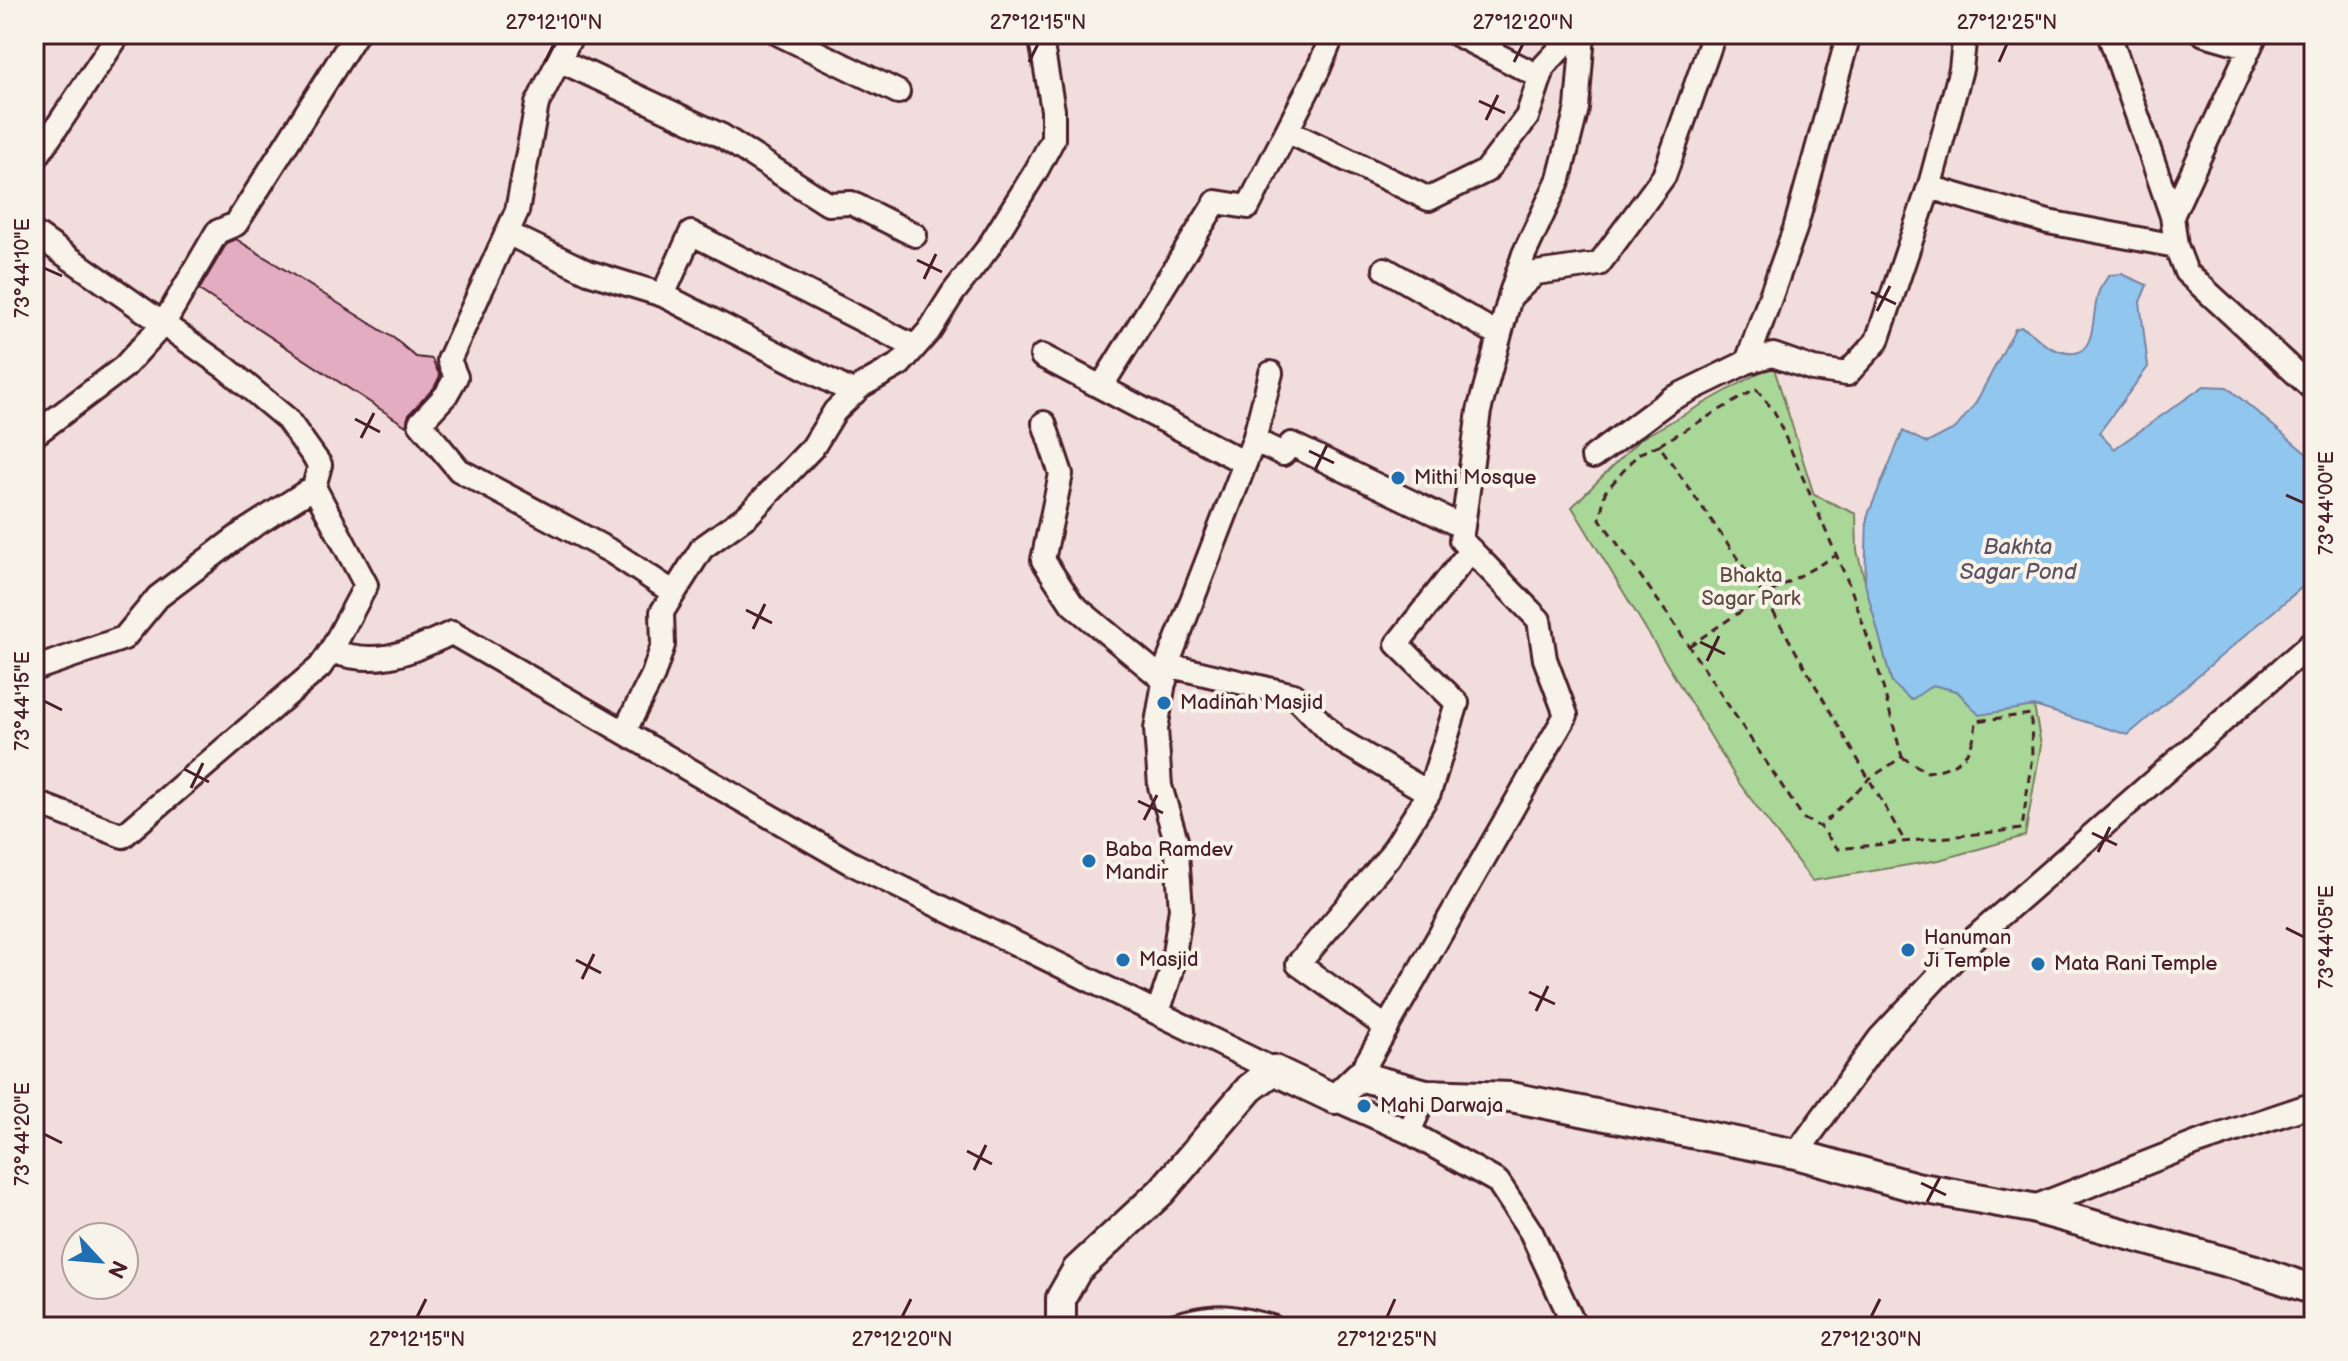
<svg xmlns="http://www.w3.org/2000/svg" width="2348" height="1361" viewBox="0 0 2348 1361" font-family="'Balsamiq Sans',sans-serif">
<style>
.green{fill:#a9d797;stroke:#7a7b61;stroke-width:2}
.water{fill:#91c6ef;stroke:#7583a1;stroke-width:2}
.building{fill:#e3acc1;stroke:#4a1f2b;stroke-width:2}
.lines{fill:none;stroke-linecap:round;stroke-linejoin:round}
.minor-casing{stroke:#4a1f2b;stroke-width:28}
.tertiary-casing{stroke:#4a1f2b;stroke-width:34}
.path{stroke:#4a1f2b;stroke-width:3;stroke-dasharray:8 6;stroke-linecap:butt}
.minor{stroke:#f7f3e8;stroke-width:22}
.tertiary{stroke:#f7f3e8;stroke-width:28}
.ticks{fill:none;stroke:#4a1f2b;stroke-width:3}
.poi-dot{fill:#1f6fb2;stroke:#f7f3e8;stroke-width:3}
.labels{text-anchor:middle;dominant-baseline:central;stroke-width:8;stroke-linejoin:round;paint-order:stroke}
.poi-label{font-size:20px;fill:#4a1f2b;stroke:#f7f3e8;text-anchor:start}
.park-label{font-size:20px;fill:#624d46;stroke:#f7f3e8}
.water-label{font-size:22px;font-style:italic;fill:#5f5166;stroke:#f7f3e8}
.neatline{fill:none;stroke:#4a1f2b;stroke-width:3}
.ticks-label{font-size:20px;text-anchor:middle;fill:#4a1f2b}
</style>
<rect width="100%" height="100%" fill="#f1dedc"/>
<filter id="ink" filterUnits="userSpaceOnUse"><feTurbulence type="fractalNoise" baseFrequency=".0125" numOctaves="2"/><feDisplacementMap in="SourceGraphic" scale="16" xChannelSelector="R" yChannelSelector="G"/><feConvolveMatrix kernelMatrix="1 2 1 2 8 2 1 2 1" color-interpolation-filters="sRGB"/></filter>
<g filter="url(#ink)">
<path class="green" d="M 1773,365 L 1814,495 L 1856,514 L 1857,551 L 1892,683 L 1933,685 L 1957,691 L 1979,714 L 2034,706 L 2041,745 L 2025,836 L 1939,860 L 1812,881 L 1739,783 L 1572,507 L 1640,439 Z"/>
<path class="water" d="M 2122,274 L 2147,285 L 2140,302 L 2148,367 L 2099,433 L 2114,449 L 2204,386 L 2227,387 L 2314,460 L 2314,577 L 2128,735 L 2034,706 L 1979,715 L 1957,691 L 1933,685 L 1911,700 L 1892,683 L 1865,584 L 1867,517 L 1903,431 L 1927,443 L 1956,428 L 1975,404 L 2015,329 L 2021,327 C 2033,331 2040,343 2051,348 C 2101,370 2089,318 2099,291 C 2101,286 2106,280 2109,275 Z"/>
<path class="building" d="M 236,239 L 395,339 L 416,357 L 432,359 L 440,376 L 434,388 L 409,414 L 406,426 L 199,290 L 227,243 Z"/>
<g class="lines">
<g class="minor-casing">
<path id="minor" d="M 572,34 L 537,104 L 517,211 L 449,360 L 456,377 L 446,395 L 420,423 L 459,470 L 612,552 L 674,593
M 779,34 L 898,92
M 1456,34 L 1540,77
M 2109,34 L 2172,216 L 2176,246 L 2186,272 L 2314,390
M 2204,34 L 2250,47
M 559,60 L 722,136 L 828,204 L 851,203 L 915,235
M 1287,131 L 1429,199 L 1486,171 L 1527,117 L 1544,66 L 1574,34
M 34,161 L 119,34
M 1929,187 L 2048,222 L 2176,246
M 2172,216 L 2256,34
M 34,233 L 226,368 L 287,419 L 320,465 L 314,487 L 366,585 L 331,651
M 507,233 L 588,272 L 663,295 L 854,393
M 1385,269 L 1499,335
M 663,295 L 691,233 L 915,347
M 1510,296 L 1524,254 L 1559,179 L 1577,108 L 1583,34
M 1042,356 L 1245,463
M 1747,362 L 1795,229 L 1849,34
M 1101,387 L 1216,202 L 1248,207 L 1318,70 L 1333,34
M 1044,423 L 1061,474 L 1043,560 L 1072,604 L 1165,681
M 34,435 L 124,367 L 164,323 L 217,232 L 236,224 L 356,34
M 1254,440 L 1283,454 L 1291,444 L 1463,527
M 1593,457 L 1671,399 L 1747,362 L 1773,355 L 1813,369 L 1847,374 L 1877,341 L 1931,181 L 1961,69 L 1965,34
M 1167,665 L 1294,695 L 1336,738 L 1429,793
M 34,669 L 124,638 L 158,597 L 244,532 L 314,487
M 624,732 L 653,675 L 663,645 L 662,612 L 702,548 L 748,515 L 813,447 L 835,411 L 861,386 L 900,364 L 929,331 L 953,293 L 988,248 L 1036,171 L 1053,139 L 1053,110 L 1040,34
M 34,802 L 123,836 L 320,667 L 331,651 C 380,668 408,652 452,633 L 851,863 L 1274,1070
M 1158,1012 L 1171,973 L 1181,909 L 1176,840 L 1160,786 L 1156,729 L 1167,665 L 1254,440 L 1271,373
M 1387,1028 L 1298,964 L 1389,857 L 1429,793 L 1457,703 L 1397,644 L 1471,550
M 1359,1076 L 1566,715 L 1545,659 L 1539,620 L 1461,540 L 1479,411 L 1510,297 L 1536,273 L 1599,264 L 1664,176 L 1714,34
M 1335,1099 L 1409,1132 L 1426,1094
M 1409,1132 L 1498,1182 L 1531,1232 L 1575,1327
M 1796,1154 L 1880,1038 L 1970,942 L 2314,641
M 2032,1208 L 2197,1143 L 2314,1104
M 1169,1327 C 1216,1313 1225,1315 1272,1327"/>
</g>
<g class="tertiary-casing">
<path id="tertiary" d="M 1061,1327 L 1061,1298 L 1077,1270 L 1161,1192 L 1250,1088 L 1274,1070 L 1335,1099 L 1359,1076 L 1426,1094 L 1511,1097 L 1796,1154 L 1916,1187 L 2032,1208 L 2255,1270 L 2314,1290"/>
</g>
<path class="path" d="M 1659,445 L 1756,389 L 1774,411 L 1851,589 L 1877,665 L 1902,757 L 1869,779 L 1821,826
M 1689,646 L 1764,596 L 1835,556
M 1902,757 L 1927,772 C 1960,767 1974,755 1976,721 L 2031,714 L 2032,756 L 2022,829 L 1838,849 L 1820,827 L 1804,819 L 1671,619 L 1600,519 L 1605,492 L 1638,454 L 1659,445 L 1764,596 L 1904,840"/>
<use href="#minor" class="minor"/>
<use href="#tertiary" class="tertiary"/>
</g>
</g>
<path class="ticks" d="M 545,62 L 554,44M 1029,62 L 1038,44M 1514,62 L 1523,44M 1999,62 L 2007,44M 1479,101 L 1505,113M 1486,120 L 1498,95M 917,260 L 942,272M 44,268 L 62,276M 924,279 L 936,254M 1871,292 L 1896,304M 1877,311 L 1890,286M 355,419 L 380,432M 361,438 L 374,413M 1309,451 L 1334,463M 1315,470 L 1327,445M 2286,495 L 2304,503M 746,610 L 772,623M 753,629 L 765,604M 1700,642 L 1725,654M 1707,661 L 1719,636M 44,701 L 62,710M 184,769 L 209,782M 191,788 L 203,763M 1138,801 L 1163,813M 1144,820 L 1157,795M 2092,833 L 2117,845M 2098,852 L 2110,827M 2286,928 L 2304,937M 576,960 L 601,973M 582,979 L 594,954M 1529,992 L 1555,1004M 1536,1011 L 1548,986M 44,1134 L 62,1143M 967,1151 L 992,1164M 974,1170 L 986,1145M 1921,1183 L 1946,1195M 1927,1202 L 1940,1177M 417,1317 L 426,1299M 902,1317 L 911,1299M 1387,1317 L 1395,1299M 1871,1317 L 1880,1299"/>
<g class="poi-dot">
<circle cx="1398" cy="478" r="8"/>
<circle cx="1164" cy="703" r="8"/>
<circle cx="1089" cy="861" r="8"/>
<circle cx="1908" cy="950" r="8"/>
<circle cx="1123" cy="960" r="8"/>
<circle cx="2038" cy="964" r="8"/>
<circle cx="1364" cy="1106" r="8"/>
</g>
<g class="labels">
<g class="poi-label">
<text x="1414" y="478">Mithi Mosque</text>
<text x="1180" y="703">Madinah Masjid</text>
<text x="1105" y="850">Baba Ramdev<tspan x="1105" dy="23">Mandir</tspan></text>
<text x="1924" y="938">Hanuman<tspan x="1924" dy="23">Ji Temple</tspan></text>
<text x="1139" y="960">Masjid</text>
<text x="2054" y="964">Mata Rani Temple</text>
<text x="1380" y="1106">Mahi Darwaja</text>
</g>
<g class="park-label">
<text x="1751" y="576">Bhakta<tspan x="1751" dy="23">Sagar Park</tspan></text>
</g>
<g class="water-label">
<text x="2018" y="547">Bakhta<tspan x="2018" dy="25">Sagar Pond</tspan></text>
</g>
</g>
<rect width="2348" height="1361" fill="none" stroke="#f7f3e8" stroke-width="88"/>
<g transform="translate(100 1261) rotate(116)"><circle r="38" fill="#f7f3e8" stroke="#b29e9c" stroke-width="2"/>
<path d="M0-6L14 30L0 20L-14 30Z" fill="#1f6fb2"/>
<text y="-12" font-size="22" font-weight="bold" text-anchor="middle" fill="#4a1f2b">N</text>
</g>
<rect x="44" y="44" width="2260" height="1273" class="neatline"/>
<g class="ticks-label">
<text x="554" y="29">27°12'10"N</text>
<text x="1038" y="29">27°12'15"N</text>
<text x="1523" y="29">27°12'20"N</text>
<text x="2007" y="29">27°12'25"N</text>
<text transform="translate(22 268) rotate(-90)" y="7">73°44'10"E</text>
<text transform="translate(2326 503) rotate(-90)" y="7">73°44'00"E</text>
<text transform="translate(22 701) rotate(-90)" y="7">73°44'15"E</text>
<text transform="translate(2326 937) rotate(-90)" y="7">73°44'05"E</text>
<text transform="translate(22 1134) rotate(-90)" y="7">73°44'20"E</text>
<text x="417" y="1346">27°12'15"N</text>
<text x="902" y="1346">27°12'20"N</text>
<text x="1387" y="1346">27°12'25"N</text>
<text x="1871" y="1346">27°12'30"N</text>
</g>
</svg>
